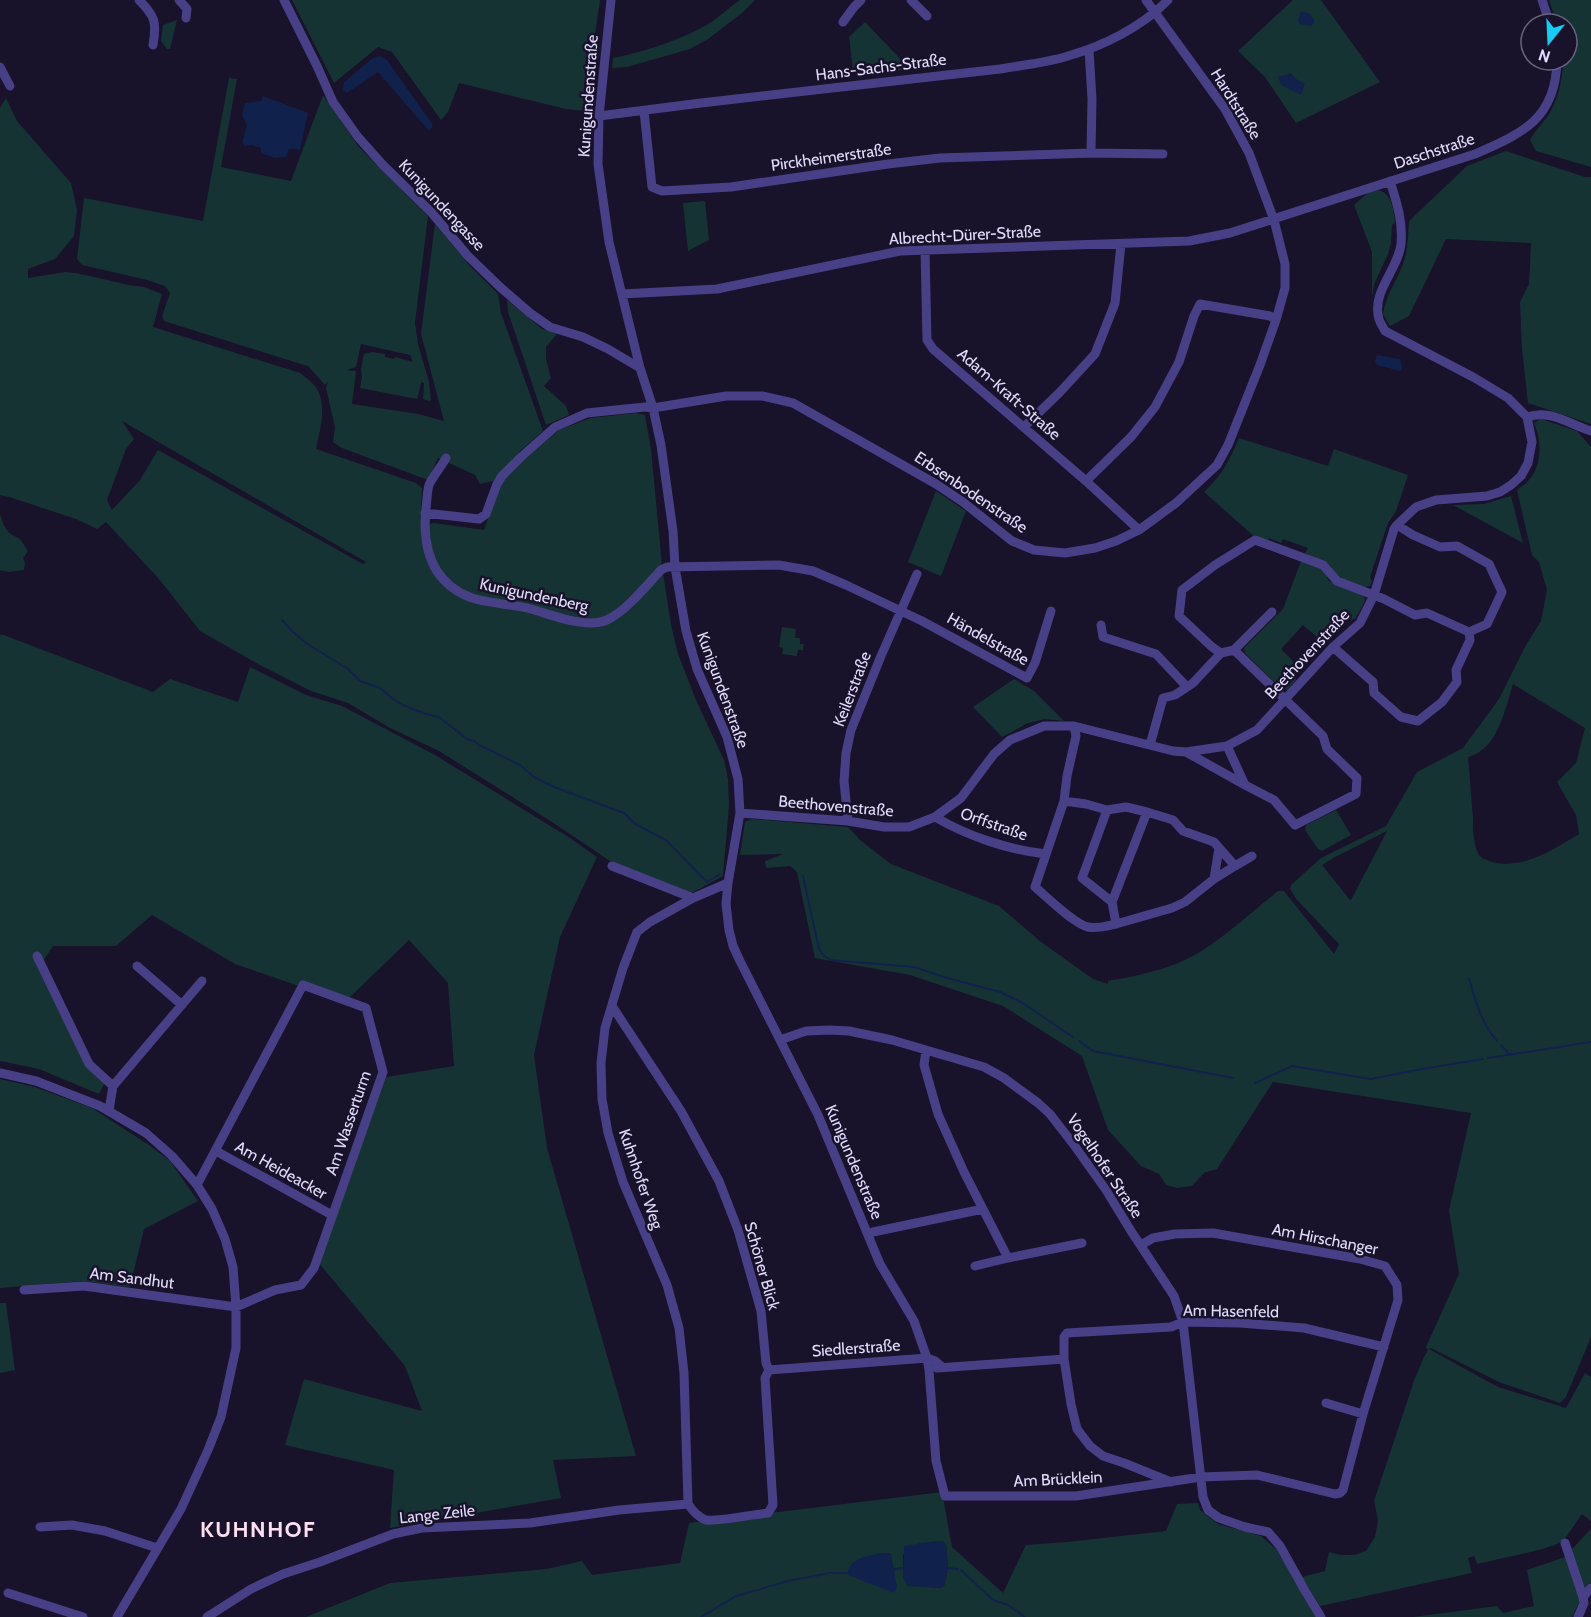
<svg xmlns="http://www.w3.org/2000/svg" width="1591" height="1617" viewBox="0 0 1591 1617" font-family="Cabin,sans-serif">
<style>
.green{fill:#163334;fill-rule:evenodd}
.water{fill:#10224c}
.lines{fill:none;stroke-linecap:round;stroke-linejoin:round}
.stream{stroke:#10224c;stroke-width:2}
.minor{stroke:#484087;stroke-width:9}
.labels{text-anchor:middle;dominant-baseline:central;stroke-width:5;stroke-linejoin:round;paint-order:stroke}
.street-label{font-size:16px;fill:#e3ddfd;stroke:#18122a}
.district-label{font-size:22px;font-weight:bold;letter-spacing:1.5px;fill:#fedff0;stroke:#18122a}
</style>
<rect width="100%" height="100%" fill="#18122a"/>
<path class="green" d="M 292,0 L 600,0 L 592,55 L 591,76 L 586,111 L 566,109 L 459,83 L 448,112 L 441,120 L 392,52 L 378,47 L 334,83 Z
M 740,0 L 755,0 L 742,13 L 708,39 L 690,49 L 627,67 L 612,68 L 613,58 C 644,52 683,39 710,23 C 720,16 730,7 740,0 Z
M 1293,0 L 1321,0 L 1380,82 L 1296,123 L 1265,77 L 1238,51 Z
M 1549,0 L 1591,0 L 1591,167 L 1536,151 L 1530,140 C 1535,131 1541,125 1547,117 C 1558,102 1563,78 1563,60 L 1567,60 L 1567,24 L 1557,24 Z
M 177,20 L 170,49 L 167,49 L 161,41 L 163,25 Z
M 865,22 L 910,69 L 862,75 L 861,70 L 853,71 L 849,37 Z
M 229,78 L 237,79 L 221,167 L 291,181 L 323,95 L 358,146 L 428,216 L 415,323 L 418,344 L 429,382 L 431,400 L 429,401 L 423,399 L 424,383 L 421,382 L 422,379 L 417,399 L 360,388 L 362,377 L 361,368 L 364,354 L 372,352 L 385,354 L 385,357 L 394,359 L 395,357 L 413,362 L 410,355 L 361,344 L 356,367 L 346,370 L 356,371 L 352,404 L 418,414 L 444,421 L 421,334 L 435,224 L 469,265 L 498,294 L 501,313 L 543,431 L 520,451 L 493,481 L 480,484 L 475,475 L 438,458 L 428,480 L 342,448 L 333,442 L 335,427 L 326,388 L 328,381 L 325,385 L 308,366 L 304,365 L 164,321 L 162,316 L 170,293 L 165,286 L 147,280 L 82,265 L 77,259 L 84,198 L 203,221 Z
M 6,98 L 17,121 L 71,183 L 77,210 L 74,236 L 55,259 L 28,269 L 28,278 L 65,272 L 76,273 L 129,285 L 144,287 L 162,294 L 153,327 L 300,373 C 305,377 311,381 315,386 C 328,403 320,430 316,449 L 381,471 L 416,483 L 422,488 L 421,507 L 421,538 L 428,561 L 450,588 L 562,621 L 593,627 L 605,625 L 663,573 L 671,625 L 678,654 L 696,700 L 724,760 L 728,779 L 729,806 L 723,876 L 690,894 L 610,861 L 552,822 L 439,751 L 390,728 L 348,703 L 311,691 L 258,664 L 200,631 L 159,579 L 106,522 L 97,529 L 76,519 L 9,497 L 0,495 L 0,108 ZM 122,421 L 366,562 L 366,563 L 363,564 L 158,450 L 140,480 L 112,510 L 107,500 L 126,449 L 134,439 Z
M 1506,151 L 1585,177 L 1591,177 L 1591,424 L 1528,403 L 1522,349 L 1520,302 L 1529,284 L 1531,243 L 1446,239 L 1409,316 L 1390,326 L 1383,314 C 1386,295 1396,282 1403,264 C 1408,251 1408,235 1409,221 L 1467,166 Z
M 1379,190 C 1392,194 1394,210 1395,223 L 1392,225 L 1391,243 L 1388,254 L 1375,282 L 1372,296 L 1372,252 L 1354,205 L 1370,191 Z
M 705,201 L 709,240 L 688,251 L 683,203 Z
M 507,300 L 542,329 L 557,334 L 546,347 L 546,359 L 551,378 L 544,386 L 566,406 L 569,415 L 546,425 L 508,312 Z
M 636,413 L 645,415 L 651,449 L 662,565 L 634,593 L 607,617 L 591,620 L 476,596 L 458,586 L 445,576 L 432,558 L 429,524 L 434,523 L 484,530 L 498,490 L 510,472 L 559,430 L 591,418 Z
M 1541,419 L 1577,431 L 1591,447 L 1591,1337 L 1566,1397 L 1560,1403 L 1499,1382 L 1431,1348 L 1429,1349 L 1498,1387 L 1566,1408 L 1585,1373 L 1591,1377 L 1591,1521 L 1582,1514 L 1564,1540 L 1555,1545 L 1539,1550 L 1477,1564 L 1474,1556 L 1468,1558 L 1472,1573 L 1320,1606 L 1302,1577 L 1325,1571 L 1329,1552 L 1341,1555 L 1354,1555 L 1366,1551 L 1375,1537 L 1378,1520 L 1374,1501 L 1415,1378 L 1424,1357 L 1428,1350 L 1426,1347 L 1459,1274 L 1449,1210 L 1471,1113 L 1273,1082 L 1217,1169 L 1204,1173 L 1192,1186 L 1177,1188 L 1166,1185 L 1159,1174 L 1141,1166 L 1108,1130 L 1082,1056 L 1003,1006 L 910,975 L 815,958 L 797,872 L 790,866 L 766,868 L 765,861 L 783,854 L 740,855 L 745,822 L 752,819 L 848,827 L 860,840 L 891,864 L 999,906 L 1041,942 L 1093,979 L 1108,984 L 1108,981 C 1143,975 1180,967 1209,946 C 1233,930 1255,909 1278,891 L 1284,891 L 1334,954 L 1339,944 L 1297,900 L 1290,889 L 1291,885 L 1321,858 L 1386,826 L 1417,772 L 1463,748 L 1499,699 L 1526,645 L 1541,621 L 1547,590 L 1539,562 L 1532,555 L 1517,490 C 1521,487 1526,484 1529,480 C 1542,466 1542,440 1534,423 ZM 1513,684 L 1585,728 L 1576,763 L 1557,782 L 1576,815 L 1579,834 C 1554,849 1520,872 1489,861 C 1485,859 1480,858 1478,853 C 1473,843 1473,828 1473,817 C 1471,797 1470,777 1468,757 C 1498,749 1505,710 1513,684 ZM 1387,831 L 1351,900 L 1350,900 L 1322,865 L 1335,857 Z
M 1239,438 L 1328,466 L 1334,449 L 1408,475 L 1396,511 L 1388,523 L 1370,577 L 1372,581 L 1370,586 L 1365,587 L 1339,578 L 1329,565 L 1305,553 L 1308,548 L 1283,539 L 1281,543 L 1269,538 L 1268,542 L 1256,538 L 1204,492 C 1223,474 1229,461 1239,438 Z
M 936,491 L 966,511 L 941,576 L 908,562 Z
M 1511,496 L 1523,543 L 1453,505 L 1484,504 Z
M 0,514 L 3,524 L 9,533 L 20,539 L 28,551 L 23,558 L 25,563 L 24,570 L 9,572 L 0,570 Z
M 1301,561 L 1322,568 L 1329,581 L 1364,596 L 1365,601 L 1355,619 L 1348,620 L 1325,644 L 1303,625 L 1281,649 L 1301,669 L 1296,675 L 1296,680 L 1287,690 L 1281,689 L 1245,653 L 1244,648 L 1283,609 Z
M 782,627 L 796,629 L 795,638 L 800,638 L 800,644 L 804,644 L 803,650 L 798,650 L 797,656 L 782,654 L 783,648 L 779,647 Z
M 1,634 L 153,692 L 170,679 L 238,702 L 250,667 L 306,695 L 342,706 L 435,755 L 570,838 L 597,857 L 560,937 L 534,1055 L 547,1148 L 636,1456 L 553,1460 L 561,1498 L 390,1528 L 394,1470 L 285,1445 L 304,1379 L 422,1411 L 405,1366 L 318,1262 L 386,1077 L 454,1066 L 448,983 L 409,940 L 345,1002 L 235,964 L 152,915 L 116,946 L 53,946 L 43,961 L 87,1065 L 106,1080 L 99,1094 L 39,1069 L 0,1061 L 0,636 Z
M 1014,679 L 1034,691 L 1064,721 L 1045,719 L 1028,723 L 1002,737 L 973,707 Z
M 1336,810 L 1351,835 L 1322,851 L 1318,849 L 1305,830 L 1306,825 Z
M 0,1079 L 35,1087 L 92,1108 L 149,1145 L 170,1161 L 198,1201 L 144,1229 L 130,1287 L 83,1281 L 0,1288 Z
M 0,1303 L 6,1303 L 15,1370 L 0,1373 Z
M 942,1492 L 952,1547 L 1003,1593 L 1026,1545 L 1067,1542 L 1166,1531 L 1177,1504 L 1198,1503 L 1200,1510 L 1218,1524 L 1261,1536 L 1276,1549 L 1317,1617 L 306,1617 L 390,1583 L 547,1569 L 582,1561 L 592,1575 L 680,1563 L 689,1523 ZM 942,1541 L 946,1545 L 948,1568 L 944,1586 L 940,1588 L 908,1585 L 903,1577 L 903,1555 L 917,1544 Z
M 1591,1529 L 1591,1582 L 1583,1591 L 1570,1551 Z
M 1565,1557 L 1580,1600 L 1572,1617 L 1413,1617 L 1497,1606 L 1503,1613 L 1534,1606 L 1527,1570 Z"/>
<path class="water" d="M 1301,11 L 1310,14 L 1315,21 L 1311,26 L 1299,24 L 1298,20 Z
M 380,56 L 387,60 L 433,125 L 429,131 L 378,72 L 347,93 L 343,90 L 344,82 L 373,58 Z
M 1291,73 L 1296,79 L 1305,84 L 1301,95 L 1281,85 L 1278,77 Z
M 263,96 L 308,113 L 300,150 L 295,149 L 289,149 L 286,157 L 275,158 L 261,153 L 261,148 L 251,145 L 245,146 L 242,142 L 247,126 L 242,115 L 245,103 L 261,101 Z
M 1377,355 L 1400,359 L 1402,368 L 1400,371 L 1377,365 L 1375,361 Z
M 936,1541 L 942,1541 L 946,1544 L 948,1568 L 944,1586 L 940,1588 L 908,1586 L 903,1577 L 904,1546 Z
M 879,1553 L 891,1553 L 897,1587 L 894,1593 L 848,1575 C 847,1559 866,1557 879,1553 Z"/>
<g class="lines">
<path class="stream" d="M 282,620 L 292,631 L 306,643 L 348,669 L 360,681 L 380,688 L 393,699 L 403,705 L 423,713 L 439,717 L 467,739 L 474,741 L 479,745 L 520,765 L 534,777 L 554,787 L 624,813 L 634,823 L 667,841 L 707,882 L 720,874
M 803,876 L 819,949 L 824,956 L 831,960 L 914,967 L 944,977 L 1000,992 L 1021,1002 L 1073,1037
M 1469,978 C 1475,1000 1482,1024 1497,1041
M 1079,1041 L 1086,1046
M 1501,1045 L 1509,1054
M 1087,1047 L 1093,1051 L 1233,1078
M 1488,1058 L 1591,1042
M 1255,1083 L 1292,1066 L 1371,1079 L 1422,1069 L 1483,1059
M 948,1568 L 958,1569
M 895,1569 L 903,1568
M 961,1570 L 993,1600 L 1008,1605 L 1025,1617
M 701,1617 L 736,1596 L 788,1581 L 830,1573 L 848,1573"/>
<path class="minor" d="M 139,0 C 155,16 157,22 153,45
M 179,0 L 187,9 L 186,18
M 284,0 L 317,66 L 333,102 L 358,137 L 383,165 L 432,213 L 467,255 L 500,287 L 530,313 L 550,327 L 583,337 L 608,349 L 640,368
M 611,0 L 599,116 L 598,164 L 609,242 L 640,368 L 653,408 L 661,445 L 673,531 L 675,567 L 686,631 L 697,669 L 727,737 L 738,779 L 740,813 L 728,883 L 726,904 L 729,930 L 733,946 L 740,961 L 818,1115 L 880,1264 L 914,1321 L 927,1358 L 929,1370 L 936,1461 L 945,1496 L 1076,1496 L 1201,1477 L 1257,1475 L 1335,1494 L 1340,1493 L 1343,1490 L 1363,1414 L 1398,1300 L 1397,1285 L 1385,1266 L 1360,1259 L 1213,1233 L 1175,1234 L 1153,1238 L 1141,1245
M 911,0 L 927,16
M 1542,0 L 1550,24
M 843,22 L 854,7 L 861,0
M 0,67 L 10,86
M 644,111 L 652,187 L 662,191 L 731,187 L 888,164 L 940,158 L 1091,153 L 1092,99 L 1089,50
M 599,116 L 701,103 L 1000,69 C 1022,65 1046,63 1068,56 C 1103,46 1142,27 1168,0
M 1091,153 L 1163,154
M 925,250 L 927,340 L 933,349 L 1086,481 L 1139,530
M 622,294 L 717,289 L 900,251 L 1189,241 L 1230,233 L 1475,154 C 1523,133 1556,119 1557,60
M 1527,417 C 1550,409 1569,424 1591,431
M 1024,427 L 1060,392 L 1095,354 L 1115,303 L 1121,244
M 446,458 C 441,467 433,476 429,485 C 427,492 427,501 426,508 C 422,547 431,583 472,598 C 491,604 512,604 531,609 C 552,615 586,629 607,620 C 625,612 647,585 661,570 L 667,567 L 779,565 L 813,571 L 846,585 L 922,621 L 1027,678 L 1035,663 L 1051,611
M 1086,481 L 1131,437 L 1155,407 L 1179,362 L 1194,316 L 1200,304 L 1270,316 L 1276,320
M 425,513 L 479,519 L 486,514 L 497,484 L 502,476 L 521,457 L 555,427 L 587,413 L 645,407 L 653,408 L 726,396 L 762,396 L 793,403 L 936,484 L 963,502 L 1012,541 L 1034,550 L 1065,553 L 1095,548 L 1116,541 L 1139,530 L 1176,503 L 1217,465 L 1228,445 L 1260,365 L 1276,320 L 1285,288 L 1285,264 L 1274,220 L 1249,153 L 1225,109 L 1146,0
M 1101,625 L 1103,637 L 1156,654 L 1187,687
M 1333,647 L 1373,682 L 1374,693 L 1401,717 L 1418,721 L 1442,702 L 1457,682 L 1456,670 L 1470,640 L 1469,632 L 1487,624 L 1502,592 L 1489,564 L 1457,546 L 1440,547 L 1413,535 L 1397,525
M 1221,653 L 1212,647 L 1179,616 L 1182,590 L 1215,565 L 1255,540 L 1323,565 L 1337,581 L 1384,599 L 1415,615 L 1427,613 L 1469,632
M 1150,745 L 1163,698 L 1175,695 L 1193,683 L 1221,653 L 1234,650 L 1272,612
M 1227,746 L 1245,785 L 1274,800 L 1295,825 L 1356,794 L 1357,778 L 1327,749 L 1323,736 L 1234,650
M 1186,752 L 1245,785
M 1064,801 L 1086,804 L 1107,810 L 1126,807 L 1147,812 L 1112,902 L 1116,924 C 1107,926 1097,929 1088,927 C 1074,924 1047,897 1035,887 L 1064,801 L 1067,776 L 1076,736 L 1074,726
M 1107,810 L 1082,878 L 1112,902
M 740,813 L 848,821 L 884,827 L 909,827 L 935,817 L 961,798 L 994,754 L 1010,740 L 1044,726 L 1074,726 L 1173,751 L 1186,752 L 1227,746 L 1257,730 L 1333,647 L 1360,623 L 1374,595 L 1394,529 L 1397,525 L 1416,507 L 1436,500 L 1487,496 L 1500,492 L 1511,485 L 1521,476 L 1528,463 L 1532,442 L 1527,417 L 1508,398 L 1473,377 L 1385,331 C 1383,327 1380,323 1379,319 C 1371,292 1398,270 1401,244 C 1403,221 1397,203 1390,181
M 935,817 C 967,836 1009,850 1046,854
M 848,821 L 844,781 L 846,753 L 851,730 L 881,656 L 917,574
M 612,866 L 693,898
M 1235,866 L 1252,856
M 1214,879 L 1219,848
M 1116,924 L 1172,908 L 1185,902 L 1214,879 L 1235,866 L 1214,842 L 1183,831 L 1173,820 L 1147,812
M 37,956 L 89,1064 L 113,1086
M 137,966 L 182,1005
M 612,1006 L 681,1111 L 719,1181 L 738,1230 L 761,1311 L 766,1363 L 769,1370
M 780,1040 L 806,1031 L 830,1030 L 849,1031 L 892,1040 L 926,1050 L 984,1067 L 1004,1078 L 1038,1103 L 1050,1114 L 1074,1145 L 1106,1190 L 1131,1231 L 1174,1296 L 1183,1322 L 1203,1497 L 1208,1510 L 1219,1518 L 1245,1527 L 1268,1532 L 1280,1546 L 1304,1589 L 1321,1617
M 926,1050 L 924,1065 L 938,1114 L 964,1172 L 1008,1258 L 1082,1243
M 0,1073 L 36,1081 L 100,1106 L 146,1133 L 172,1156 L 197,1185 L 212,1209 L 225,1239 L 233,1267 L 236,1307 L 236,1348 L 221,1417 L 208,1450 L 181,1509 L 117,1617
M 109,1110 L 113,1086 L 202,981
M 216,1151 L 332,1215
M 873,1232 L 983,1209
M 975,1266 L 1008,1258
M 24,1290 L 84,1286 L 236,1307 L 275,1290 L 301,1285 L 314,1268 L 383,1072 L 366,1008 L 303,985 L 197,1185
M 937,1368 L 1064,1359
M 769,1370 L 927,1358 L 935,1361 L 942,1367
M 1326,1403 L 1363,1414
M 1171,1482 L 1124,1463 L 1103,1456 L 1090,1446 L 1077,1429 L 1071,1404 L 1064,1359 L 1064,1337 L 1067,1333 L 1171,1327 L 1183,1322 L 1240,1323 L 1304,1328 L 1384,1347
M 688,1504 L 684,1373 L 679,1328 L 667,1285 L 623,1182 L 608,1133 L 602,1099 L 601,1063 L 605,1028 L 623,968 L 637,932 L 650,922 L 693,898 L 728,883
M 688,1504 C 692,1510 698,1517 706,1520 C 716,1522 755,1514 768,1513 L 773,1505 L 765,1378 L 769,1370
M 40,1527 L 72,1525 L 105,1531 L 157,1548
M 1565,1543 L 1583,1597
M 8,1593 L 83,1617
M 207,1617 L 251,1589 L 283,1574 L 320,1562 L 393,1534 L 422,1528 L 530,1523 L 619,1510 L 688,1504
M 1578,1617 L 1584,1603 L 1583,1597 L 1591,1588"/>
</g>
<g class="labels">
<g class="street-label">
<text transform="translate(881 67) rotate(-7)">Hans-Sachs-Straße</text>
<text transform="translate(588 96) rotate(-86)">Kunigundenstraße</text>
<text transform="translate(1236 104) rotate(58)">Hardtstraße</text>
<text transform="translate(1434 151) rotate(-18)">Daschstraße</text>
<text transform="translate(831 157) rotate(-8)">Pirckheimerstraße</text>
<text transform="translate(442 205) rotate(47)">Kunigundengasse</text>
<text transform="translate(965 235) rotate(-3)">Albrecht-Dürer-Straße</text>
<text transform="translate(1009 394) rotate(41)">Adam-Kraft-Straße</text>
<text transform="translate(971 492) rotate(34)">Erbsenbodenstraße</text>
<text transform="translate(534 595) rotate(12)">Kunigundenberg</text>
<text transform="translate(988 639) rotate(29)">Händelstraße</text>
<text transform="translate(1307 654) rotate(-47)">Beethovenstraße</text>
<text transform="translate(852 689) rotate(-69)">Keilerstraße</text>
<text transform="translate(723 690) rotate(70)">Kunigundenstraße</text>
<text transform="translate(836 806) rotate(5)">Beethovenstraße</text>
<text transform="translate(994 824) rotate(19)">Orffstraße</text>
<text transform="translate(348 1123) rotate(-71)">Am Wasserturm</text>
<text transform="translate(854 1162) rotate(67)">Kunigundenstraße</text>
<text transform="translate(1105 1166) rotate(56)">Vogelhofer Straße</text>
<text transform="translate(281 1170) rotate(29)">Am Heideacker</text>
<text transform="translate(641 1179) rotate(71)">Kuhnhofer Weg</text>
<text transform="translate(1325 1239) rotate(11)">Am Hirschanger</text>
<text transform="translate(762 1266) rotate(74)">Schöner Blick</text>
<text transform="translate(132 1278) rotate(7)">Am Sandhut</text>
<text transform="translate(1231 1311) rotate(1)">Am Hasenfeld</text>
<text transform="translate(856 1348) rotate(-4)">Siedlerstraße</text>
<text transform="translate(1058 1479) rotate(-3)">Am Brücklein</text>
<text transform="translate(437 1514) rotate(-6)">Lange Zeile</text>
</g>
<g class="district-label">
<text x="258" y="1529">KUHNHOF</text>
</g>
</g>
<g transform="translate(1549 42) rotate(198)"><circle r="28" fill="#18122a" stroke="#69637e" stroke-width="1.5"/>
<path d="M0-4.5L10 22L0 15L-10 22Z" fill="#12cdf4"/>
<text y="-9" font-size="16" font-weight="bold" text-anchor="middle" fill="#e3ddfd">N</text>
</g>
</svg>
